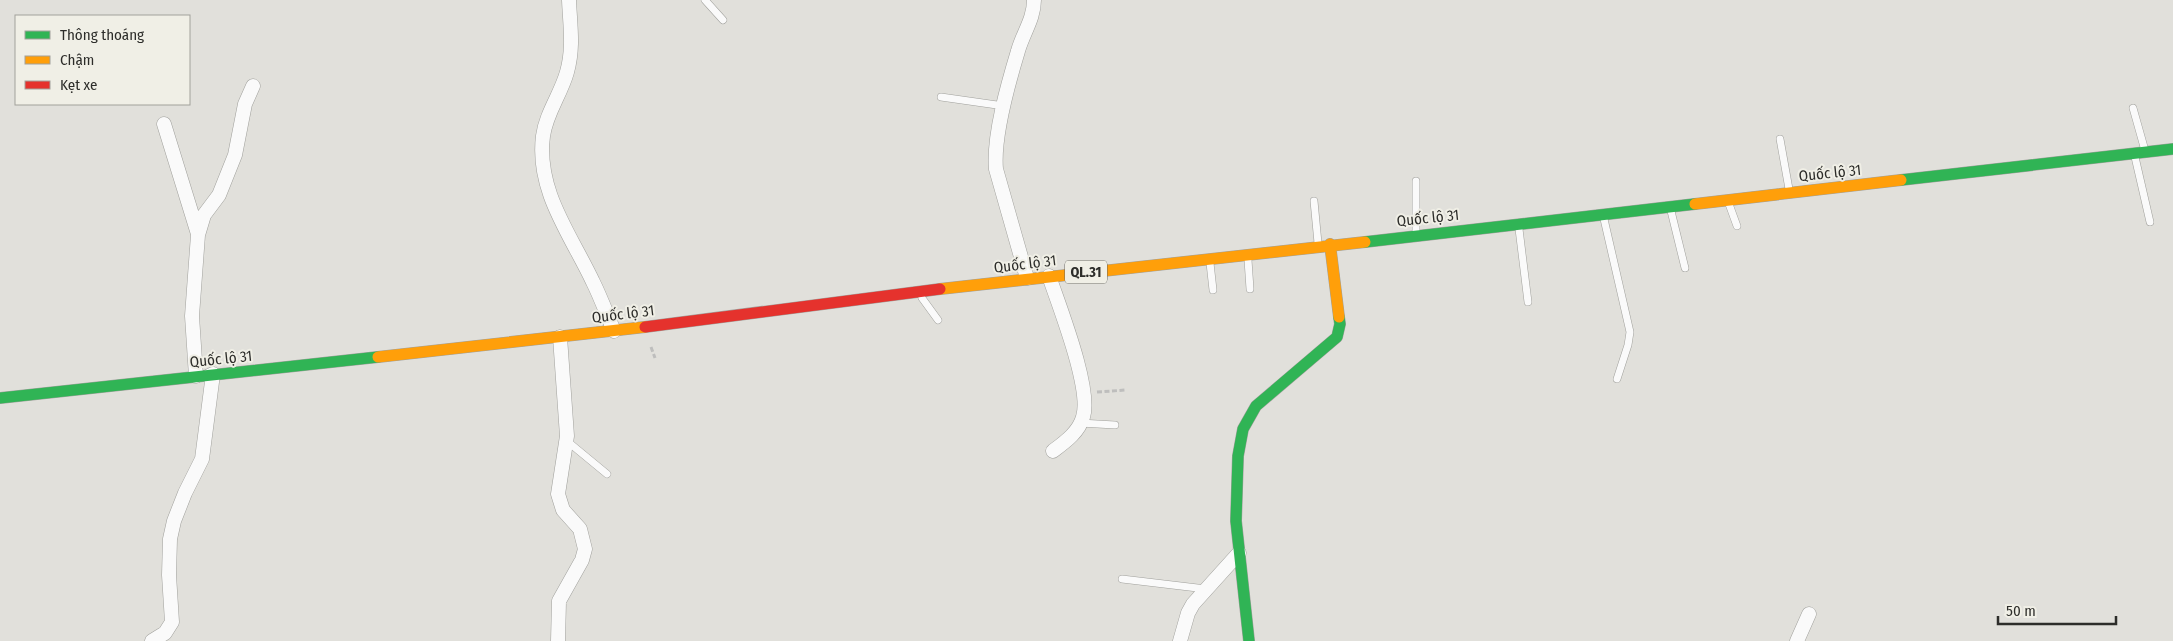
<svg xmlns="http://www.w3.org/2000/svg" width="2173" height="641" viewBox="0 0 2173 641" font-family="'Fira Sans Condensed',sans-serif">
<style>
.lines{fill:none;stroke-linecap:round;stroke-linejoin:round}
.lane-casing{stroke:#a0a09c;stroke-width:8}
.street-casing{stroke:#a0a09c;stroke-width:15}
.fast-casing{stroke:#a0a09c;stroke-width:12}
.slow-casing{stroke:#a0a09c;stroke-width:12}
.jam-casing{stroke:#a0a09c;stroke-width:12}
.path{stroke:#bebebd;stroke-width:3;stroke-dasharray:5 2.5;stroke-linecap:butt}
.lane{stroke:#fafafa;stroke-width:7}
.street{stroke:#fafafa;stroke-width:14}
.fast{stroke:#30b455;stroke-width:11}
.slow{stroke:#ff9f0a;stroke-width:11}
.jam{stroke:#e5322d;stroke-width:11}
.labels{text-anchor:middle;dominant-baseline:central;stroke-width:4;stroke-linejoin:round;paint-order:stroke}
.shield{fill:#f0efe6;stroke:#686762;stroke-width:1}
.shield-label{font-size:14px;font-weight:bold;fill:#2d2d2a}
.street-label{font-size:15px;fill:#2d2d2a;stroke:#f0efe6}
</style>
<rect width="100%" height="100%" fill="#e1e0db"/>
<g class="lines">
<g class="lane-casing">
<path id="lane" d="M 705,0 L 723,20
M 941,97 L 1004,106
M 2133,108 L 2144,147
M 1780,139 L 1789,189
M 2135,157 L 2150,222
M 1416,181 L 1416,231
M 1314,201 L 1318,243
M 1729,204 L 1737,226
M 1671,211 L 1685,268
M 1604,219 L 1630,332 L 1628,345 L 1617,379
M 1519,229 L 1528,302
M 1248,260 L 1250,289
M 1210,263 L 1213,290
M 922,298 L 938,320
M 1080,423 L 1115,425
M 567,441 L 607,474
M 1122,579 L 1206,589"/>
</g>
<g class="street-casing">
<path id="street" d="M 569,0 C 570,25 574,47 567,72 C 561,94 546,113 543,136 C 536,191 571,235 593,282 C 601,298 607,315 614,331
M 164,124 L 198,234
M 1049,276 C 1059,306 1092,389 1083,417 C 1079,432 1065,442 1053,451
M 1027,278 L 996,169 C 993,136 1008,84 1018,51 C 1023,33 1034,19 1034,0
M 196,376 L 192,316 L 198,235 L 204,215 L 219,195 L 235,155 L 245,104 L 253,86
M 152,641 L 165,633 L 172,622 L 169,575 L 170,539 L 174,521 L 185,493 L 202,459 L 213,374 L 209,376
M 558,641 L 559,601 L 582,560 L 585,549 L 580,529 L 563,510 L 558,494 L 567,436 L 560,337
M 1180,641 L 1188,613 L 1193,604 L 1239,553
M 1797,641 L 1809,614"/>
</g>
<g class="fast-casing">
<path id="fast" d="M 1901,180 L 2173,149
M 1365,242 L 1695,204
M 0,398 L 378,357
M 1249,641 L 1236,521 L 1238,456 L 1243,429 L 1256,406 L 1337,337 L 1340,324 L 1339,317"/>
</g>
<g class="slow-casing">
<path id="slow" d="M 1695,204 L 1901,180
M 1330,244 L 1339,317
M 940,289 L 1365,242
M 378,357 L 645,327"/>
</g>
<g class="jam-casing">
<path id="jam" d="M 645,327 L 940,289"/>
</g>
<path class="path" d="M 651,347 L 655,358
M 1097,392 L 1126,390"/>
<use href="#lane" class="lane"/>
<use href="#street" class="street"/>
<use href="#fast" class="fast"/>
<use href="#slow" class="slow"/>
<use href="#jam" class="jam"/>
</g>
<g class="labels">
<rect class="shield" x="1065" y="260.5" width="42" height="23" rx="4"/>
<g class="shield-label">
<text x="1086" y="272">QL.31</text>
</g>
<g class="street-label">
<text transform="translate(1830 173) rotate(-6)">Quốc lộ 31</text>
<text transform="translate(1428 218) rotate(-6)">Quốc lộ 31</text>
<text transform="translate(1025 264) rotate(-7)">Quốc lộ 31</text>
<text transform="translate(623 314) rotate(-7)">Quốc lộ 31</text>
<text transform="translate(221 359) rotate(-6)">Quốc lộ 31</text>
</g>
</g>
<rect x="15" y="15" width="175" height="90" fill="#f0efe6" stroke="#a2a19b"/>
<rect x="25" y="31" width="25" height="8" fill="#30b455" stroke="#a2a19b"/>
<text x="60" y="40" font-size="15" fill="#2d2d2a">Thông thoáng</text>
<rect x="25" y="56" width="25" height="8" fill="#ff9f0a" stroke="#a2a19b"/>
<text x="60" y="65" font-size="15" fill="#2d2d2a">Chậm</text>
<rect x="25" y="81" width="25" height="8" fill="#e5322d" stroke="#a2a19b"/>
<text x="60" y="90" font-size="15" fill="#2d2d2a">Kẹt xe</text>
<path d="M1998 616v8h118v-8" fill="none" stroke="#2d2d2a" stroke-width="2.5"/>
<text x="2006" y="616" font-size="15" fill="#2d2d2a" stroke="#f0efe6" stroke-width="4" paint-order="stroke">50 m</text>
</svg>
